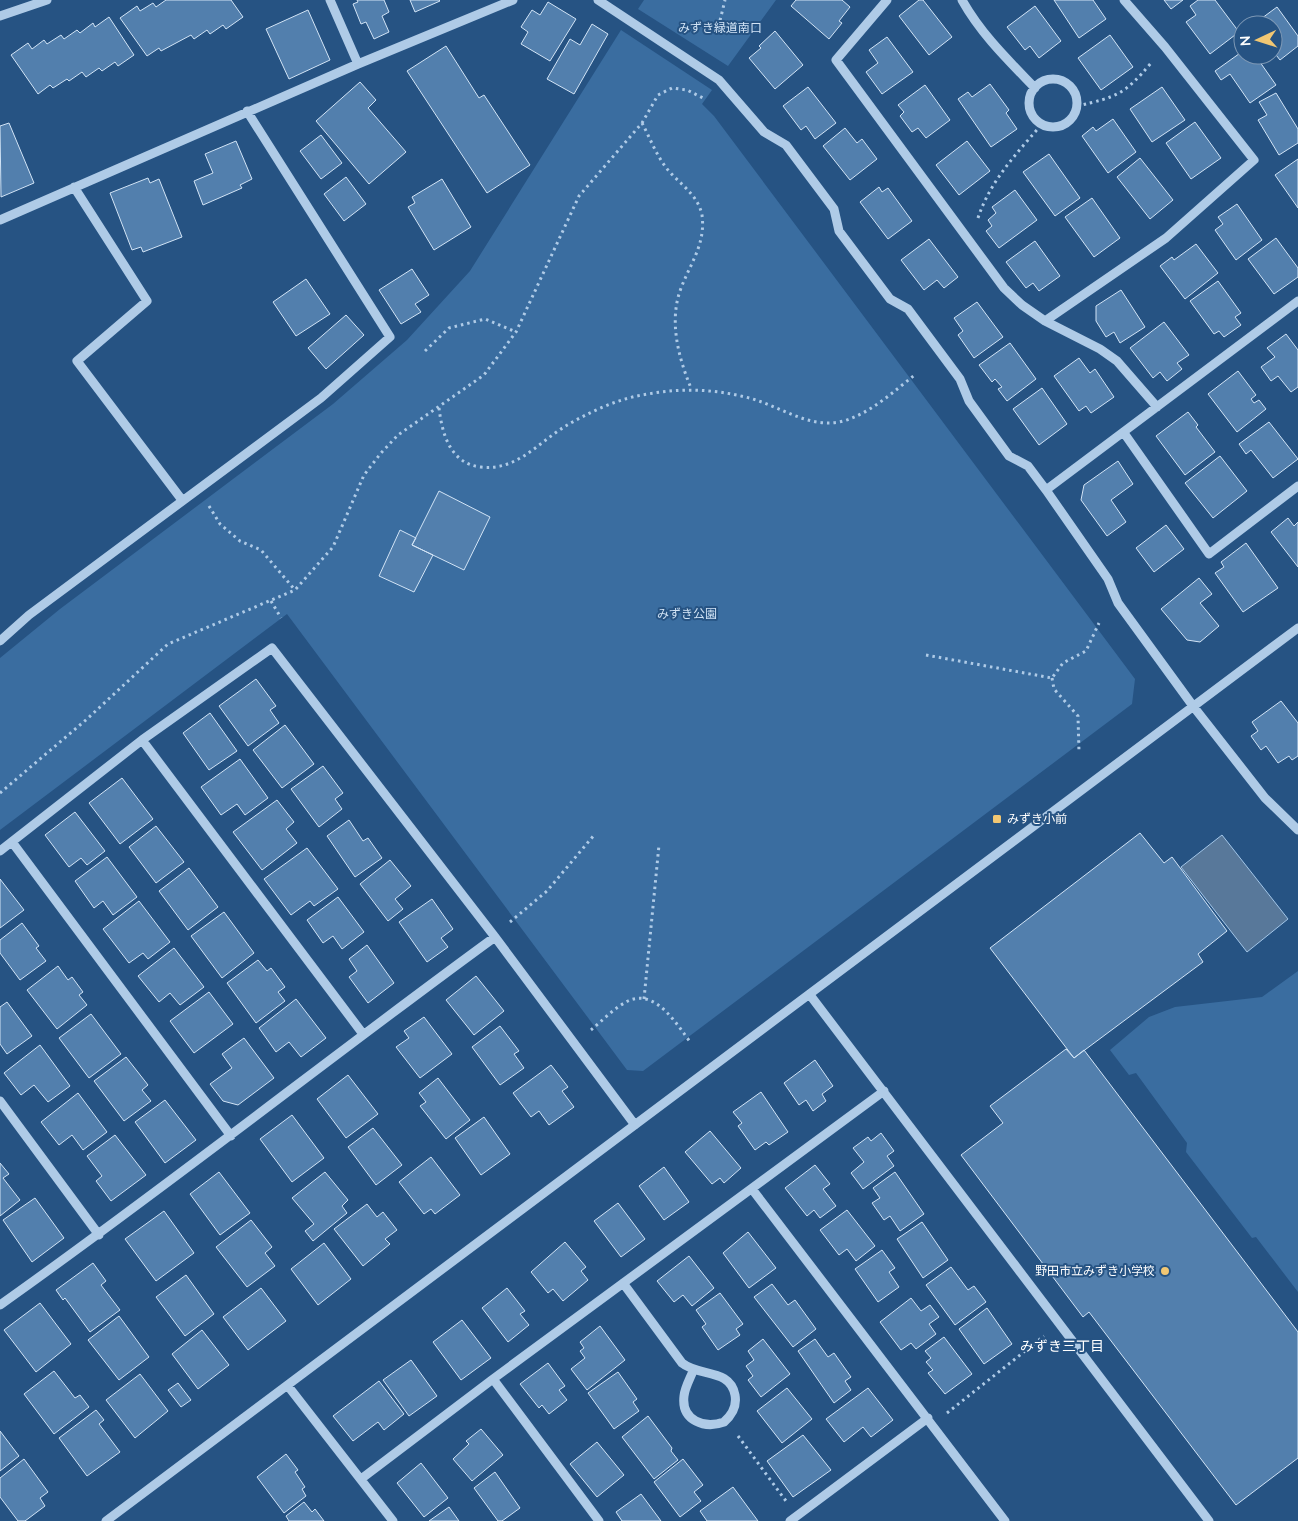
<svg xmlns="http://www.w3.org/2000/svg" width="1298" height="1521" viewBox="0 0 1298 1521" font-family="'Nunito Sans','Noto Sans JP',sans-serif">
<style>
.green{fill:#3a6da0}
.water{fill:#58789a;stroke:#a3c6e8}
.building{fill:#527fad;stroke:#d2e4f6}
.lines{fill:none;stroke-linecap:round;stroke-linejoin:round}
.path{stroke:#afcbe7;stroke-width:3;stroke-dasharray:2.5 4;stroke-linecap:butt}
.minor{stroke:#afcbe7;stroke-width:9}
.poi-dot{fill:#f1c773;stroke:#265383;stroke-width:2}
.labels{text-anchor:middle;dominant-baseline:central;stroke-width:4;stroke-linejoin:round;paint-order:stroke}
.park-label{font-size:12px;fill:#d2e4f6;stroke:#265383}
.poi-label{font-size:12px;fill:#fff;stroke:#265383;text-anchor:start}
.neighbourhood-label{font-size:14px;fill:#fff;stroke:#265383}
</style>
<rect width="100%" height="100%" fill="#265383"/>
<path class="green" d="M 644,0 L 776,0 L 728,66 L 638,9 Z
M 621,30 L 712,90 L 702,104 L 714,116 L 1135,679 L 1132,704 L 643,1071 L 627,1070 L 287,614 L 0,830 L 0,658 L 60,609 L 333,404 L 407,340 L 470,271 Z
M 1298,971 L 1298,1292 L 1256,1237 L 1252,1238 L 1186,1152 L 1187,1143 L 1136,1073 L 1129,1075 L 1110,1050 L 1149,1017 L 1175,1007 L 1262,997 Z"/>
<path class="water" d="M 1222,835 L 1288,919 L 1247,952 L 1181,867 Z"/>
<path class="building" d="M 166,0 L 231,0 L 243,17 L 226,29 L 223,25 L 210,34 L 207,30 L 194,39 L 191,35 L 161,51 L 159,48 L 147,56 L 120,18 L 137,6 L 140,11 L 153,3 L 156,7 Z
M 357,0 L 384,0 L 389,12 L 382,16 L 389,32 L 374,39 L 366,22 L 361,24 L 353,4 L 358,2 Z
M 410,0 L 439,0 L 440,1 L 415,12 Z
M 796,0 L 842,0 L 850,7 L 839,21 L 842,23 L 829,39 L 791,6 Z
M 919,0 L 923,0 L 952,37 L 929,55 L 899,16 Z
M 1054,0 L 1093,0 L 1106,19 L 1079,38 Z
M 1164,0 L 1183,0 L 1171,9 Z
M 1198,0 L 1215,0 L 1239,32 L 1210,54 L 1186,22 L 1196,15 L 1190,6 Z
M 548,2 L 576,19 L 550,61 L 521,44 L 528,32 L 521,27 L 532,10 L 540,15 Z
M 1035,6 L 1061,41 L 1039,58 L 1030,46 L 1025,50 L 1007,27 Z
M 1277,7 L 1298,36 L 1298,46 L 1280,60 L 1273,51 L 1273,25 L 1254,24 Z
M 308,10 L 330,60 L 289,79 L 266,29 Z
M 109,17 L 134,55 L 118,66 L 115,62 L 102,71 L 99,68 L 86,77 L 82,72 L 69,81 L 67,79 L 53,88 L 50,85 L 38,94 L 11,55 L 28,43 L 32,49 L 44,40 L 47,44 L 61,35 L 64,39 L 77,30 L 80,33 L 93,23 L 95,27 Z
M 592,24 L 608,34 L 574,94 L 547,79 L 570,39 L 580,45 Z
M 775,31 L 803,65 L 775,89 L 749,58 L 761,48 L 759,46 Z
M 1110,35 L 1133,67 L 1101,90 L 1078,58 Z
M 887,37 L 913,72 L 882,94 L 866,72 L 878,63 L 869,50 Z
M 446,46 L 479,98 L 484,95 L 530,165 L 487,193 L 407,71 Z
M 1243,51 L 1243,55 L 1255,55 L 1276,85 L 1250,103 L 1230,74 L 1221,80 L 1215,71 Z
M 360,82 L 376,100 L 368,108 L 406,152 L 369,184 L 316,121 Z
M 990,84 L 1009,110 L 1006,113 L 1017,129 L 991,147 L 958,99 L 968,92 L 972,97 Z
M 925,85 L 950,120 L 926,138 L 918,128 L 912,132 L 900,116 L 904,112 L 898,105 Z
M 808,87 L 836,123 L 815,139 L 806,126 L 801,130 L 783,106 Z
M 1162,87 L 1185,120 L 1152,142 L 1130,109 Z
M 1276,93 L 1298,129 L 1298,143 L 1279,155 L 1258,120 L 1267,115 L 1259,102 Z
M 1113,119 L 1136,152 L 1108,173 L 1082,136 L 1093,127 L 1096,131 Z
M 1195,122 L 1221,158 L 1191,179 L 1166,143 Z
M 9,123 L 34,183 L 1,197 L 0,126 Z
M 845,128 L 857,143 L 862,139 L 877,159 L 850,180 L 823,146 Z
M 321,135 L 342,163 L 321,179 L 300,151 Z
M 236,141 L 252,179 L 240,185 L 242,188 L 203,205 L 194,181 L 213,173 L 205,154 Z
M 967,141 L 990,171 L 959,195 L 936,165 Z
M 1049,154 L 1080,198 L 1055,216 L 1023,172 Z
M 1140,158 L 1173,200 L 1150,219 L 1117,177 Z
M 1298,159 L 1298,208 L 1275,175 Z
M 346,177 L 366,204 L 344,221 L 324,194 Z
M 148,178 L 150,183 L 159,179 L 182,237 L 143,252 L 141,247 L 132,250 L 110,193 Z
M 442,179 L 471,227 L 434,250 L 408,207 L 415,203 L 412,197 Z
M 879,187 L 882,192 L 888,188 L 912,221 L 888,239 L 860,202 Z
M 1015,190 L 1037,220 L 999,248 L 986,231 L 992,226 L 988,220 L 996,213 L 992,207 Z
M 1092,198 L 1120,238 L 1094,257 L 1065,217 Z
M 1237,204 L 1262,240 L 1236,260 L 1215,230 L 1223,224 L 1218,217 Z
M 1276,238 L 1298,268 L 1298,277 L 1274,294 L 1248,259 Z
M 929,239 L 958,277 L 944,288 L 937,280 L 924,290 L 901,260 Z
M 1035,241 L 1060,276 L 1039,291 L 1033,283 L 1026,288 L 1006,262 Z
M 1196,244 L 1218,273 L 1185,299 L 1160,266 L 1172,257 L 1174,260 Z
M 412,269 L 429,295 L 415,304 L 421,312 L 401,324 L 379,290 Z
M 306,279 L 330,314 L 296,336 L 273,302 Z
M 1218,281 L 1241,313 L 1235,317 L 1241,325 L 1224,337 L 1219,331 L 1214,334 L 1190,301 Z
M 1121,290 L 1145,327 L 1120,343 L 1114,332 L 1106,337 L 1096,321 L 1096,306 Z
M 977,302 L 1003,337 L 974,358 L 958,335 L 963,331 L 954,318 Z
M 346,315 L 364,335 L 326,369 L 308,348 Z
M 1164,322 L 1189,355 L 1177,363 L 1182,369 L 1167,381 L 1160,372 L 1153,378 L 1130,348 Z
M 1286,334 L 1298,350 L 1298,387 L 1291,392 L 1278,376 L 1271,381 L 1261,367 L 1275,357 L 1267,348 Z
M 1010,343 L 1036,379 L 1007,401 L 998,389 L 1002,387 L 995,379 L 992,382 L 979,365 Z
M 1079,358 L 1090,373 L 1095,369 L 1114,397 L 1091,413 L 1086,406 L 1079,411 L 1054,376 Z
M 1238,371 L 1256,395 L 1251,399 L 1254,403 L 1259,400 L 1266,409 L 1237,432 L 1208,394 Z
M 1042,388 L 1067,424 L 1039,445 L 1013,409 Z
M 1188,412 L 1198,425 L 1196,427 L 1215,452 L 1185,475 L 1156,436 Z
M 1269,422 L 1298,459 L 1273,478 L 1251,450 L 1246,454 L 1239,444 Z
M 1220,456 L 1247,491 L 1213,518 L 1185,483 Z
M 1118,461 L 1133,484 L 1111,500 L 1126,522 L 1107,536 L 1081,500 L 1084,485 Z
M 439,491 L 490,517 L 464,570 L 412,545 Z
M 1288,518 L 1294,526 L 1298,522 L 1298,567 L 1271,532 Z
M 1166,525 L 1184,549 L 1154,572 L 1136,548 Z
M 400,530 L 416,538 L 412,545 L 433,555 L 414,592 L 379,576 Z
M 1246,543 L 1278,588 L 1243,612 L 1215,573 L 1224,567 L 1221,562 Z
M 1199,578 L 1212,594 L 1200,603 L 1219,626 L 1200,642 L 1187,640 L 1161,609 Z
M 256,679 L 276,706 L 270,710 L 279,723 L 248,746 L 219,706 Z
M 1281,701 L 1298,723 L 1298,756 L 1292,760 L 1289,756 L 1278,763 L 1266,746 L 1261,750 L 1251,736 L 1258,731 L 1252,722 Z
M 210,713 L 237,751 L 209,770 L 183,733 Z
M 285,725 L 314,764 L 282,788 L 253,750 Z
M 240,759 L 268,798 L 245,815 L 237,804 L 221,815 L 201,787 Z
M 323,766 L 343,793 L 335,799 L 342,809 L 319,827 L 291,789 Z
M 122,778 L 153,819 L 120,844 L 89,803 Z
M 277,800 L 294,822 L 286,829 L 297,843 L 262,870 L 233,832 Z
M 75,812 L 105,851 L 87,865 L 81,858 L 69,867 L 45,835 Z
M 349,820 L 363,841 L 368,838 L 382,858 L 355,877 L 327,836 Z
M 156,826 L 184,862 L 156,883 L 129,847 Z
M 1140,833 L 1164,863 L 1172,857 L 1227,931 L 1198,954 L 1203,962 L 1074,1058 L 990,948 Z
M 307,848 L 338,889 L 314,906 L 310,901 L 291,915 L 264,879 Z
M 107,857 L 137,897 L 113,915 L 103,901 L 94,908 L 75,881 Z
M 390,860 L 411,886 L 395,899 L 403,909 L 388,921 L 360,884 Z
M 189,868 L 218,907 L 188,930 L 159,891 Z
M 0,879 L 24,910 L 0,928 Z
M 338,897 L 364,932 L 342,949 L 333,936 L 323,943 L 307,920 Z
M 432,899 L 453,929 L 441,938 L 448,947 L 427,962 L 399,922 Z
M 139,901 L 170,942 L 148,959 L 143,953 L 129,963 L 103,929 Z
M 224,912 L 254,953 L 222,978 L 191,936 Z
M 22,923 L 39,946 L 36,948 L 46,961 L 20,980 L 0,953 L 0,940 Z
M 367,945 L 394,983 L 368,1003 L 349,977 L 357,971 L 349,959 Z
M 174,948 L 204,987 L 180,1005 L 170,993 L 159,1002 L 138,976 Z
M 258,960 L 267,971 L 271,968 L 285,987 L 278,992 L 285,1001 L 256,1023 L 227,983 Z
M 58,966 L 68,980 L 72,977 L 83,992 L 79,995 L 87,1005 L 57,1029 L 27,990 Z
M 476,976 L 504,1011 L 474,1035 L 446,1000 Z
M 209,992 L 233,1024 L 194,1053 L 170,1021 Z
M 296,999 L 326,1038 L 301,1057 L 289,1042 L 276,1052 L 259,1028 Z
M 7,1002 L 32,1036 L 7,1054 L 0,1044 L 0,1007 Z
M 91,1014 L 121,1054 L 89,1078 L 59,1038 Z
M 424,1017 L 452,1054 L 420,1078 L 396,1047 L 409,1038 L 404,1031 Z
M 500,1026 L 519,1051 L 514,1054 L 524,1068 L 500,1085 L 472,1047 Z
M 244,1038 L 274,1078 L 238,1105 L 223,1101 L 210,1084 L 232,1068 L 222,1054 Z
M 40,1045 L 70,1086 L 48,1102 L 34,1085 L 21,1095 L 4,1073 Z
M 1066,1049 L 1074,1058 L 1084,1050 L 1298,1332 L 1298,1458 L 1236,1505 L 1089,1312 L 1083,1317 L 961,1155 L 1003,1123 L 990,1106 Z
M 126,1057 L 148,1085 L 142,1090 L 151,1101 L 124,1121 L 94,1081 Z
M 815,1060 L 833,1086 L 822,1094 L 826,1101 L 813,1111 L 806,1100 L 799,1105 L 784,1083 Z
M 551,1065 L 568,1087 L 562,1091 L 574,1107 L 549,1125 L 539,1111 L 531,1117 L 513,1093 Z
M 348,1075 L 378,1114 L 346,1138 L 317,1099 Z
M 438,1078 L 470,1120 L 446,1139 L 420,1106 L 426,1102 L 419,1093 Z
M 761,1092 L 788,1132 L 769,1145 L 766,1142 L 755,1150 L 738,1126 L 742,1123 L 733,1112 Z
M 78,1093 L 107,1132 L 83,1150 L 72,1135 L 59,1145 L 41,1122 Z
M 165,1100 L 196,1140 L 165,1163 L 135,1122 Z
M 292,1115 L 324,1158 L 292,1182 L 260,1139 Z
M 484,1117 L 510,1154 L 481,1175 L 455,1138 Z
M 373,1128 L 402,1165 L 376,1185 L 348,1147 Z
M 710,1131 L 741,1168 L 724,1183 L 720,1178 L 712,1184 L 685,1152 Z
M 881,1133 L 894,1151 L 887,1156 L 894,1166 L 863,1189 L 851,1173 L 864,1162 L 853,1148 L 868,1137 L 871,1141 Z
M 115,1135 L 146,1175 L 111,1201 L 96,1181 L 102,1176 L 87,1156 Z
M 431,1157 L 460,1195 L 435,1214 L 431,1209 L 424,1214 L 399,1182 Z
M 0,1163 L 9,1174 L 3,1178 L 20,1200 L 0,1216 Z
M 815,1165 L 830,1184 L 823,1189 L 836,1206 L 820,1218 L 814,1210 L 807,1216 L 785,1188 Z
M 664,1167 L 689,1202 L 664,1220 L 639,1186 Z
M 219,1172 L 250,1213 L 220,1235 L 190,1194 Z
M 325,1172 L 348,1200 L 342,1206 L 347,1213 L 313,1241 L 305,1231 L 314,1224 L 292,1198 Z
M 895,1172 L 924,1214 L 900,1231 L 890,1216 L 884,1220 L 872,1203 L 880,1198 L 873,1188 Z
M 35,1198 L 64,1238 L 32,1262 L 3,1220 Z
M 618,1203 L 645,1239 L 621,1257 L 594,1221 Z
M 367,1204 L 377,1217 L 383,1212 L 397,1230 L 385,1239 L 390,1244 L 363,1266 L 334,1229 Z
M 847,1210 L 875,1246 L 856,1261 L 847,1249 L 839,1255 L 820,1230 Z
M 164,1211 L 194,1253 L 156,1281 L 125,1239 Z
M 251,1220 L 272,1247 L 265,1253 L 275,1266 L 247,1287 L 216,1247 Z
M 922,1222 L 948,1260 L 923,1278 L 897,1239 Z
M 748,1232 L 776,1268 L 749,1288 L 723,1253 Z
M 565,1242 L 586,1267 L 581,1271 L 588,1280 L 563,1301 L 553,1289 L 548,1293 L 531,1272 Z
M 324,1243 L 351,1279 L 318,1305 L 291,1269 Z
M 882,1250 L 895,1268 L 889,1272 L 899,1287 L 878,1302 L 855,1269 Z
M 689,1256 L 714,1288 L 692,1306 L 683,1295 L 674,1302 L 657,1281 Z
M 93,1263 L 106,1281 L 101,1285 L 120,1310 L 90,1332 L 65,1298 L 63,1300 L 56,1290 Z
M 951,1267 L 968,1290 L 974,1286 L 986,1302 L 955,1325 L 926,1285 Z
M 186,1275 L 214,1314 L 185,1336 L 156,1297 Z
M 772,1284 L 788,1305 L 795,1300 L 816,1329 L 793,1347 L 754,1297 Z
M 261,1288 L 286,1321 L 248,1350 L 223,1317 Z
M 507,1288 L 525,1311 L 520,1314 L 529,1325 L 508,1342 L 482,1308 Z
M 720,1293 L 743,1324 L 736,1329 L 740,1335 L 718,1350 L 702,1327 L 706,1324 L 696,1310 Z
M 911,1298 L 921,1311 L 930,1305 L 939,1317 L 929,1324 L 936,1334 L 916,1349 L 911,1343 L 901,1350 L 880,1322 Z
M 40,1303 L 71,1344 L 36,1372 L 4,1330 Z
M 987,1308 L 1012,1344 L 984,1364 L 959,1329 Z
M 119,1316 L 149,1357 L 119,1380 L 88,1340 Z
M 462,1320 L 491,1358 L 461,1380 L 433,1342 Z
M 600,1326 L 625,1360 L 587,1390 L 571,1369 L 585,1358 L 580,1351 L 584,1348 L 580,1342 Z
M 202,1330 L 229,1365 L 198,1389 L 172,1354 Z
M 944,1337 L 972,1374 L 945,1394 L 928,1373 L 933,1370 L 926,1362 L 931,1358 L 925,1351 Z
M 763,1339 L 790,1374 L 761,1397 L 748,1380 L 753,1376 L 746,1366 L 754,1360 L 748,1351 Z
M 815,1339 L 828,1357 L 834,1353 L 851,1377 L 845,1381 L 851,1390 L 834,1403 L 798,1351 Z
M 411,1360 L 437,1396 L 409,1416 L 383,1380 Z
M 548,1363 L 565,1386 L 559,1390 L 567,1400 L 549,1414 L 542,1405 L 539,1408 L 520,1384 Z
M 54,1371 L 75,1398 L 80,1395 L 89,1407 L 54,1434 L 24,1394 Z
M 618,1372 L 637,1399 L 633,1402 L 639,1411 L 614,1429 L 588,1393 Z
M 140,1374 L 168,1411 L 135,1438 L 106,1400 Z
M 379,1381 L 404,1414 L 384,1430 L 378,1422 L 353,1441 L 333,1416 Z
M 178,1383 L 191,1400 L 181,1407 L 168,1390 Z
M 787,1388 L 812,1419 L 782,1443 L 757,1411 Z
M 868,1388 L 893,1420 L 871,1437 L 863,1427 L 844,1442 L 826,1419 Z
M 96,1410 L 104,1420 L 99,1424 L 120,1452 L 87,1476 L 59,1438 Z
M 648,1416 L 672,1448 L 671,1451 L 678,1460 L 654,1479 L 622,1437 Z
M 481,1429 L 503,1455 L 472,1481 L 453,1459 L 469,1444 L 466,1441 Z
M 0,1431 L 19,1456 L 0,1471 Z
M 803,1435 L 831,1470 L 793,1497 L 767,1461 Z
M 597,1442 L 624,1475 L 597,1497 L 570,1464 Z
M 286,1454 L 298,1470 L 295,1472 L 305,1487 L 302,1489 L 306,1496 L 284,1513 L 257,1477 Z
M 24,1459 L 48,1492 L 40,1498 L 45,1506 L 25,1521 L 18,1521 L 0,1497 L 0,1478 Z
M 683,1459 L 703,1485 L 694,1492 L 701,1501 L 680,1517 L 654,1482 Z
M 421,1463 L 448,1498 L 424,1517 L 397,1483 Z
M 495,1472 L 520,1508 L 502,1521 L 498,1521 L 474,1488 Z
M 733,1487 L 758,1521 L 707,1521 L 700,1511 Z
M 641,1494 L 661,1521 L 622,1521 L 616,1512 Z
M 304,1502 L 312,1512 L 315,1509 L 324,1521 L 289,1521 L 286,1516 Z
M 449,1507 L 459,1521 L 429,1521 Z"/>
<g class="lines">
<path class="path" d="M 717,33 L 725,0
M 1077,106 C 1117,97 1125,94 1151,63
M 642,123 C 650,138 657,157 668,170 C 680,184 698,195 702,215 C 706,245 689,265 680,291 C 669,323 679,359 691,388
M 978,218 C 990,181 1017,153 1042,124
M 425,351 L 449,328 L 485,319 L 516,332
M 439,408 C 442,433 450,464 481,467 C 516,471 537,444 564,427 C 589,412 619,398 648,394 C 681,388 713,389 745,397 C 777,404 806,428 839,422 C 868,416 894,391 916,374
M 209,506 L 220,524 L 240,541 L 261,550 L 295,590
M 271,601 L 281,618
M 926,655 L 1052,678 L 1063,663 L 1086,651 L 1099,623
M 1052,678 L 1054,689 L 1078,716 L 1079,752
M 0,793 L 87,719 L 168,644 L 295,590 L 333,547 L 364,475 L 381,453 L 398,435 L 484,375 L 516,332 L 579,196 L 642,123 L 658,95 L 672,88 L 687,90 L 705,99
M 510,922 L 547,891 L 595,834
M 644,999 L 659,845
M 591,1030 C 602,1021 615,1007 628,1001 C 656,988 677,1025 691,1043
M 947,1413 L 1044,1336
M 738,1436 L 786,1501"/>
<path class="minor" d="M 330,0 L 358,64
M 598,0 L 719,80 L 764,132 L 786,145 L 834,209 L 839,231 L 890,299 L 908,309 L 960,379 L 969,401 L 1009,456 L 1028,466 L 1046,490 L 1108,579 L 1118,603 L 1193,706 L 1265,798 L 1298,830
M 887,0 L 836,60 L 1004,288 L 1022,305 L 1045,321 L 1100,349 L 1117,361 L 1157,407
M 962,0 C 981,34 1008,60 1035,88
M 0,16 L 47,0
M1029 103a24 24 0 1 1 48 0a24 24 0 1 1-48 0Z
M 74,187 L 147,301 L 77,361 L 182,500
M 0,220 L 358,64 L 513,0
M 1045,321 L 1166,238 L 1254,160 L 1165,47 L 1124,0
M 1124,433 L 1209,554 L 1298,486
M 1046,490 L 1298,301
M 0,641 L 29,615 L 321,398 L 390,337 L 247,111
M 142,740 L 363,1034
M 12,842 L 231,1136
M 0,851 L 142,740 L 272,648 L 495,937 L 635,1125
M 810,995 L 1209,1521
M 0,1101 L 99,1235
M 752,1189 L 1005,1521
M 623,1283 L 682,1363 C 699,1377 730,1368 735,1395 C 737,1406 732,1415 724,1422 C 705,1429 681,1421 684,1396 C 685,1387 690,1379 693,1371
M 0,1305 C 168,1186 329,1058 495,937
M 288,1386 L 393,1521
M 361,1479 L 493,1379
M 106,1521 L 1298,628
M 599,1521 L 493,1379 L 884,1091
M 790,1521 L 928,1418"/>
</g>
<g class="poi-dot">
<rect x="992" y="814" width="10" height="10" rx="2.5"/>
<circle cx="1165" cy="1271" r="5"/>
</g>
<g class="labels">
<g class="park-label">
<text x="720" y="28">みずき緑道南口</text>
<text x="687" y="614">みずき公園</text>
</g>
<g class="poi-label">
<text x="1007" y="819">みずき小前</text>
<text x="1155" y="1271" text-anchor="end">野田市立みずき小学校</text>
</g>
<g class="neighbourhood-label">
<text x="1062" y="1346">みずき三丁目</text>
</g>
</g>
<g transform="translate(1258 40) rotate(266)"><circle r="24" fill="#265383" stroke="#7d98b5"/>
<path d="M0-4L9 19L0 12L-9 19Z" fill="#f1c773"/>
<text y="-8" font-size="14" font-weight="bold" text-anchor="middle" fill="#ffffff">N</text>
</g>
</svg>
